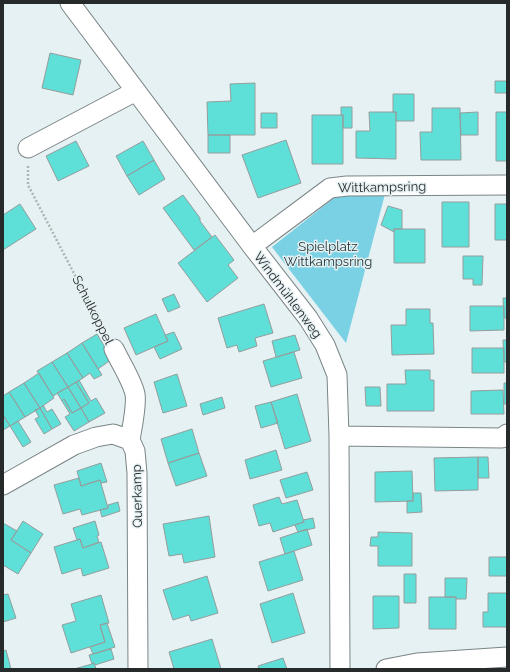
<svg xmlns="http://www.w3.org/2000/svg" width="510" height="672" viewBox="0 0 510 672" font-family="Raleway,sans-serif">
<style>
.green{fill:#79d1e3}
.building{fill:#5edfd8;stroke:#949e9d}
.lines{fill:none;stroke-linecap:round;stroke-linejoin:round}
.minor-casing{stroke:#7b8486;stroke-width:21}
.path{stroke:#acb5b6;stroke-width:2.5;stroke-dasharray:2 2;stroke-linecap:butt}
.minor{stroke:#fff;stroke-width:19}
.labels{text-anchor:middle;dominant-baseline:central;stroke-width:3;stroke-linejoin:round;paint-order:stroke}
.street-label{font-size:13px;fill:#262a2b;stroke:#e6f1f3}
.park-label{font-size:13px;fill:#1a3034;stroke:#e6f1f3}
</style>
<rect width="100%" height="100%" fill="#e6f1f3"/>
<path class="green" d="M 339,194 L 385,194 L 346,343 L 272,247 Z"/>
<path class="building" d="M 50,53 L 81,60 L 73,95 L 42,88 Z
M 495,81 L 507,81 L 507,93 L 495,93 Z
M 255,83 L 255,135 L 208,135 L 207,102 L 231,101 L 230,84 Z
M 393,94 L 414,94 L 414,121 L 396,121 L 396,112 L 393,112 Z
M 341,107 L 352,107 L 352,128 L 343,128 L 343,115 L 341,115 Z
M 432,108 L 460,108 L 461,160 L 421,160 L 420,132 L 432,132 Z
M 369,112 L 396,112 L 396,159 L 356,158 L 356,131 L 370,131 Z
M 478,112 L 478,135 L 461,135 L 460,113 Z
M 496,112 L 507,112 L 507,161 L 496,161 Z
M 261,113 L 277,113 L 277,128 L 261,128 Z
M 312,115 L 343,115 L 343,164 L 312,164 Z
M 208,135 L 230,135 L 230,153 L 208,153 Z
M 286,140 L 301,183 L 258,198 L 242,155 Z
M 76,141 L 89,166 L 58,181 L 46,156 Z
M 143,141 L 154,160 L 127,176 L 116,156 Z
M 154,160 L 165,179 L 139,195 L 127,176 Z
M 183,195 L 200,218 L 200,221 L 212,237 L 194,250 L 163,208 Z
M 442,202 L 469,202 L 469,247 L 442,247 Z
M 20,204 L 36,229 L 3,250 L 3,215 Z
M 495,204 L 507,204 L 507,240 L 495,240 Z
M 388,206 L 402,210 L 402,229 L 394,229 L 394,232 L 381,225 Z
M 394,229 L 425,229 L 425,263 L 394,263 Z
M 215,235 L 234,260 L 228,265 L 238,278 L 207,302 L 178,263 Z
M 463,256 L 483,256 L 482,285 L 473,285 L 473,279 L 463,279 Z
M 174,294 L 180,307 L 168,312 L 162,299 Z
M 503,298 L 507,298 L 507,318 L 504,318 Z
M 264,304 L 273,333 L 255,338 L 257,346 L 239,352 L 237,345 L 227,348 L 218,318 Z
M 470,306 L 504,306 L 504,330 L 470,331 Z
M 406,309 L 430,309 L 430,323 L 433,323 L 434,354 L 392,355 L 391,325 L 406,325 Z
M 156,314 L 168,341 L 136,355 L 124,328 Z
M 174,332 L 182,349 L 160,359 L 154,347 L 168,341 L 165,335 Z
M 97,334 L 112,359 L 98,369 L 82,343 Z
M 295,335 L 300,350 L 276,357 L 272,341 Z
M 503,340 L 507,340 L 507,362 L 504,362 Z
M 82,343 L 102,375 L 94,379 L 90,373 L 83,378 L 67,353 Z
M 472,348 L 504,348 L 504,373 L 472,373 Z
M 294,352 L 302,378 L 271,387 L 263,361 Z
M 67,353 L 83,378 L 68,387 L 52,362 Z
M 52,362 L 68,387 L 53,396 L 37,371 Z
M 405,370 L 430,370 L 430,380 L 434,380 L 434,411 L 387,411 L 387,384 L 406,384 Z
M 39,373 L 54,398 L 40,408 L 24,383 Z
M 177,374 L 187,406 L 163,413 L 154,382 Z
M 79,380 L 91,401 L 96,398 L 105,413 L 89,422 L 81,408 L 89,403 L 76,382 Z
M 76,382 L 89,403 L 81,408 L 68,387 Z
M 24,383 L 40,408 L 25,417 L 9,392 Z
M 504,383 L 507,383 L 507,404 L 504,404 Z
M 68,387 L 81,408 L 72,413 L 64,399 L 62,401 L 57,393 Z
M 365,387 L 380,387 L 381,406 L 366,406 Z
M 503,390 L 504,414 L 471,414 L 471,391 Z
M 9,392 L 25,417 L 10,426 L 3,415 L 3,396 Z
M 297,394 L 311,441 L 285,449 L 271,402 Z
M 222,397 L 225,408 L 203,415 L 200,404 Z
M 64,399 L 72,413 L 81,408 L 89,422 L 74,431 L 65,417 L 70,414 L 62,401 Z
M 271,402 L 278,423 L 261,428 L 255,406 Z
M 43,405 L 47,412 L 52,409 L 61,424 L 52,429 L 40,408 Z
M 40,408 L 52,429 L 44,434 L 35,419 L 39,417 L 35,410 Z
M 3,415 L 10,426 L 3,430 Z
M 18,421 L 31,442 L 23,447 L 10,426 Z
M 192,429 L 199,453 L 168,463 L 161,439 Z
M 276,450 L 282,470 L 250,479 L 245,460 Z
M 199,453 L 207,476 L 176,486 L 168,463 Z
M 478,457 L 478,490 L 435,491 L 434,458 Z
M 478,457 L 488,457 L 489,478 L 478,478 Z
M 101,463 L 107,482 L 101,483 L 100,480 L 81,486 L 77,471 Z
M 412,471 L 413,501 L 375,502 L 375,472 Z
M 307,472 L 313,490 L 286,498 L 280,480 Z
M 79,478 L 81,486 L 100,480 L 108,508 L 82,515 L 80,509 L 63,514 L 54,485 Z
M 413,493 L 421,493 L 422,512 L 407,513 L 407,501 L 413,501 Z
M 279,497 L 282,504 L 297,500 L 304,522 L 273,532 L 270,523 L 259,526 L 253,505 Z
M 118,502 L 120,511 L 102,517 L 100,510 L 108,508 L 108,505 Z
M 209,516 L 215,557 L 184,563 L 182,554 L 169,556 L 163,524 Z
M 313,518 L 315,528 L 298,532 L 295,525 L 304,522 L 303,520 Z
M 23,521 L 43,534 L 31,553 L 11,540 Z
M 95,521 L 99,535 L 97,536 L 99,542 L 83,548 L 80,539 L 77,540 L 73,528 Z
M 3,523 L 17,531 L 11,540 L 31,553 L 18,574 L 3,565 Z
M 307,529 L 312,545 L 285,554 L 280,538 Z
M 378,532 L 412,533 L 412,566 L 378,566 L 378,546 L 370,546 L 371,537 L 378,537 Z
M 80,539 L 83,548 L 101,542 L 109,568 L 83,576 L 81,568 L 62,574 L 54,547 Z
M 294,551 L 303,580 L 268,591 L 259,562 Z
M 489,557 L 507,557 L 507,576 L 489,576 Z
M 404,574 L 416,574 L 416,603 L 404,603 Z
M 207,576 L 218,613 L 191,621 L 189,615 L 173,620 L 163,590 Z
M 445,578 L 467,578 L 466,599 L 456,599 L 456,597 L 445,597 Z
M 293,593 L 305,633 L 272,643 L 260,604 Z
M 488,593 L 507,593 L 507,627 L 483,627 L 483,612 L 488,612 Z
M 8,594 L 16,618 L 3,622 L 3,595 Z
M 101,595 L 109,623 L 100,625 L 105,642 L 71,653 L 62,625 L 76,621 L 71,604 Z
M 373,596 L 399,596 L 399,628 L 373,629 Z
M 429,597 L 456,597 L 456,629 L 429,629 Z
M 107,623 L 115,647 L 93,654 L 90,647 L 105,642 L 100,625 Z
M 212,639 L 221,669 L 174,669 L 169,652 Z
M 111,649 L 114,659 L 95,665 L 94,663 L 92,664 L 89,655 Z
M 6,650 L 11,669 L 3,669 L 3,651 Z
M 283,658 L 287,669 L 259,669 L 258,666 Z
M 94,663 L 96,669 L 74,669 L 92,664 Z"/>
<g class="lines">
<g class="minor-casing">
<path id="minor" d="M 70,3 L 252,246 L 308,318 L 325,345 L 337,375 L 339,436 L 340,669
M 28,148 L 136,91
M 252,246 L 330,188 L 347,186 L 507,185
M 114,349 C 120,362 132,380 135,394 C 137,406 132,427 130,440
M 339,436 L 502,438 L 507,434
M 3,485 L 74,445 L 96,437 L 113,434 L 130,440 L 135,451 L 137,473 L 138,669
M 386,669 L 417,663 L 507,657"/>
</g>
<path class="path" d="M 28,166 L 28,185 L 105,333"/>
<use href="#minor" class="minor"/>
</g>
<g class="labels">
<g class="street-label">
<text transform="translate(382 187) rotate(-1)">Wittkampsring</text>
<text transform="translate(288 295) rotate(53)">Windmühlenweg</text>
<text transform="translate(93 310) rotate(63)">Schulkoppel</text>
<text transform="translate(137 496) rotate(-91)">Querkamp</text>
</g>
<g class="park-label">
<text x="328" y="246">Spielplatz<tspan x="328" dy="15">Wittkampsring</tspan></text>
</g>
</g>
<rect width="510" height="672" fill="none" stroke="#262a2b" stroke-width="8"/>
</svg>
